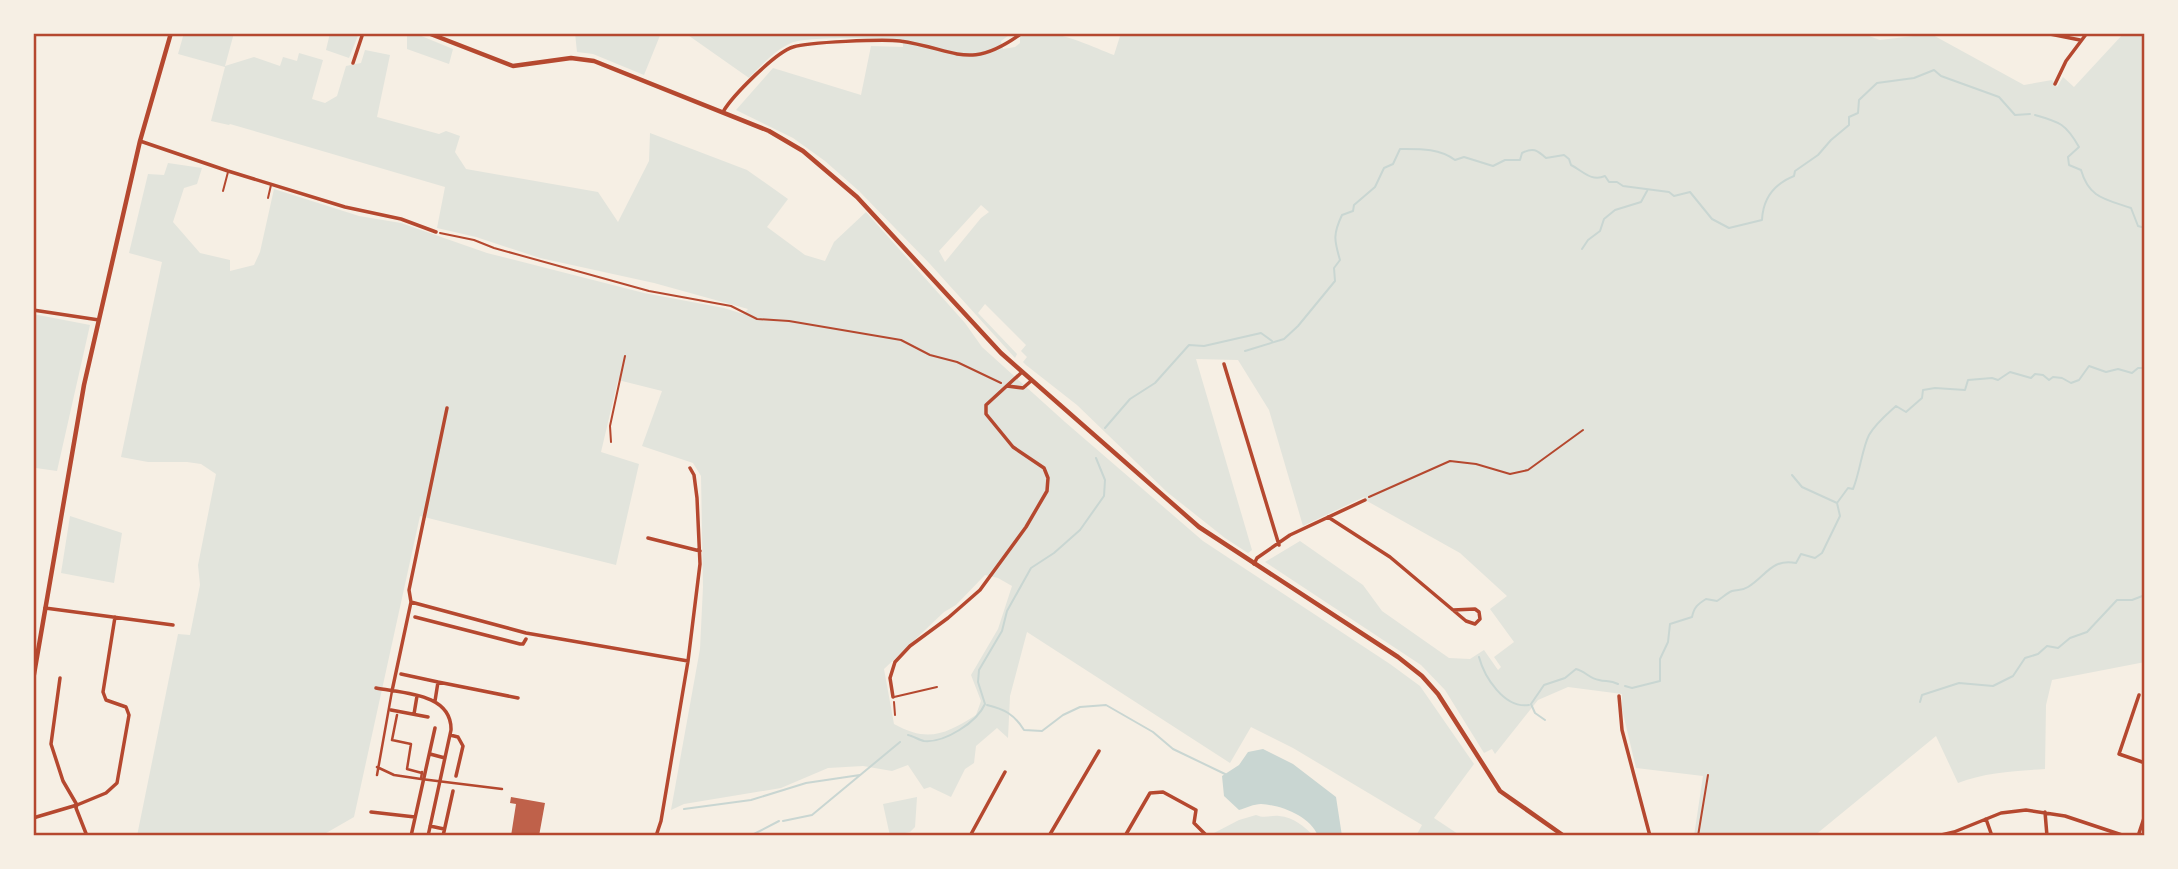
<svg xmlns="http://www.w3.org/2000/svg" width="2178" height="869" viewBox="0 0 2178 869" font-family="'Noto Sans',sans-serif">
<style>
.green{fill:#e2e4dc;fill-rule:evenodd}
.water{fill:#c9d6d2}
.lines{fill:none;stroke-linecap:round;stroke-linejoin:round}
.stream{stroke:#c9d6d2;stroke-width:2}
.building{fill:#bf614a}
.path{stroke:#b5482f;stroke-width:2}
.service{stroke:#b5482f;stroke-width:2}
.pedestrian{stroke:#b5482f;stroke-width:2.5}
.minor{stroke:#b5482f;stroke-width:3.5}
.tertiary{stroke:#b5482f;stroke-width:4.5}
.neatline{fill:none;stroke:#b5482f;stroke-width:2.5}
</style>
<rect width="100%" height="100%" fill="#f6efe4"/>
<path class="green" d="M 184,33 L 234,33 L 225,66 L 254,57 L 280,66 L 283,57 L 297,61 L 299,53 L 323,60 L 312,99 L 325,103 L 337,96 L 346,66 L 361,63 L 365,50 L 390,55 L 377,117 L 439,134 L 446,131 L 460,136 L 455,152 L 466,169 L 598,192 L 618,222 L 649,161 L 650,133 L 747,170 L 788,199 L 767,227 L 805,255 L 825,261 L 834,242 L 866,212 L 965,323 L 982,347 L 1065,422 L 1203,541 L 1390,664 L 1420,686 L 1474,764 L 1434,818 L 1461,836 L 1416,836 L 1422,825 L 1293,748 L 1251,727 L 1230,763 L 1027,632 L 1010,696 L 1008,738 L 997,728 L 976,746 L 974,763 L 965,769 L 951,797 L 930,787 L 924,789 L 908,765 L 892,771 L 863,766 L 828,768 L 781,788 L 684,804 L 671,810 L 700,649 L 703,587 L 701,476 L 693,463 L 642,446 L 662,391 L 618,380 L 601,452 L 639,464 L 616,565 L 420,516 L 354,817 L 321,836 L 137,836 L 178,634 L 190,635 L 200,585 L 198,565 L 216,474 L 201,464 L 187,462 L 148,462 L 121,457 L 162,262 L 129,253 L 148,174 L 164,175 L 168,163 L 202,168 L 197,184 L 184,188 L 173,222 L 200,253 L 230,260 L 230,271 L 254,265 L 260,252 L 274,189 L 359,216 L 401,223 L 487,253 L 644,293 L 724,308 L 743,314 L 748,309 L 654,283 L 540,258 L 476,237 L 437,228 L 445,187 L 230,124 L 229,125 L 211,121 L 225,67 L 178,54 ZM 985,575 L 998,578 L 1012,586 L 998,629 L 971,675 L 981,701 L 976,715 C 946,734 928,743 894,724 L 884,669 L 944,612 L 956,605 Z
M 330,33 L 359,33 L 349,58 L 326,50 Z
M 407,33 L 414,33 L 453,49 L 449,64 L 407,49 Z
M 575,33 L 661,33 L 644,75 L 593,54 L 577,52 Z
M 685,33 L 1012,33 L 1001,41 L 1003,49 L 1015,47 L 1020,43 L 1020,37 C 1043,22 1090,46 1114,55 L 1121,33 L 1861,33 L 1880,40 L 1931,34 L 2024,85 L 2052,80 L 2057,87 L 2063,77 L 2074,87 L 2124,33 L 2145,33 L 2145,662 L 2052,680 L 2046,705 L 2045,769 C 2016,771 1986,772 1958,783 L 1936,736 L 1814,836 L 1694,836 L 1703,776 L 1636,768 L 1622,709 L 1622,694 L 1568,687 L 1538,700 L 1495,754 L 1492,749 L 1484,753 L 1445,690 L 1421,665 L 1265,562 L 1300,541 L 1363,585 L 1382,611 L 1449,658 L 1470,659 L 1484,650 L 1498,670 L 1501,667 L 1494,657 L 1514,642 L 1490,609 L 1507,596 L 1460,553 L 1367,501 L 1364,497 L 1303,526 L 1269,410 L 1238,360 L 1196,359 L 1252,550 L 1248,553 L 1225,538 L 1167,492 L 1077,405 L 1026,365 L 1023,362 L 1027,357 L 1021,351 L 1026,345 L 985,304 L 978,313 L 1017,354 L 1015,358 L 930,264 L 859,191 L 825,161 L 793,138 L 736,110 L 773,68 L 861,95 L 871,46 L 903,47 L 903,39 C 884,38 806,36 791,43 C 775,50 762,65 749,78 ZM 981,205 L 989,212 L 981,218 L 945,262 L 939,251 Z
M 33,314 L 90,325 L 57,471 L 36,468 L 36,463 L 33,462 Z
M 70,516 L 122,533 L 114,583 L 61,573 Z
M 917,797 L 915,827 L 910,832 L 890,836 L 883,804 Z
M 1256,815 C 1265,819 1270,815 1279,816 C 1294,817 1303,826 1314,836 L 1220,836 L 1214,833 L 1239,820 Z"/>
<path class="water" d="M 1263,749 L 1293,764 L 1336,797 L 1342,836 L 1318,836 C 1310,816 1281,805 1261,804 C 1254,804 1246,808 1239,810 L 1224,796 L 1222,776 L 1239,765 L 1248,752 Z"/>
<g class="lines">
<path class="stream" d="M 2035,115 C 2060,122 2066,124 2079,147 L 2068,157 L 2069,165 L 2081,170 C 2089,198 2105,199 2131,208 L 2138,226 L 2145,228
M 1582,249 L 1588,240 L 1600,231 L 1604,219 L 1615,210 L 1641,202 L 1647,191
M 1245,351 L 1284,339 L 1298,326 L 1335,281 L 1334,268 L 1340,260 C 1334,240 1333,234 1342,215 L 1353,211 L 1354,205 L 1375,187 L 1384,168 L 1393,164 L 1400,149 C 1419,149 1439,148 1455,160 L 1464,157 L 1493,166 L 1505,160 L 1520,160 L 1522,153 C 1533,147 1537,150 1546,158 L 1564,155 L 1569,159 L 1571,165 C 1583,171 1591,182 1605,176 L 1609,182 L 1617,182 L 1623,186 L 1669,192 L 1674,196 L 1690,192 L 1712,219 L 1729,228 L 1762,220 C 1763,198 1774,184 1794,176 L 1795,171 L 1818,155 L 1831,140 L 1849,125 L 1849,117 L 1858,113 L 1859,100 L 1877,83 L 1914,78 L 1934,70 L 1941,76 L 1999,97 L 2015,115 L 2030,114
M 1105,428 L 1130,399 L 1155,383 L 1189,345 L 1204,346 L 1261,333 L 1272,341
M 1792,475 L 1802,487 L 1837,503
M 1479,657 C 1484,676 1504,709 1529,705
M 1625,686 L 1632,688 L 1660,681 L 1660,659 L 1668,642 L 1670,624 L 1692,617 C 1694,607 1698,604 1706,599 L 1717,601 C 1722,598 1727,593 1732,591 C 1738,589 1742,591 1748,587 C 1766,576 1772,558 1796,563 L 1801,554 L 1815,558 L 1822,553 L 1840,516 L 1837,503 L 1848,488 L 1853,489 C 1860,472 1862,449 1869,435 C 1876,423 1886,415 1896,406 L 1906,412 L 1922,398 L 1923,390 L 1935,388 L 1965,390 L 1968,380 L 1992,378 L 1998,380 L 2010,372 L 2031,378 L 2035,374 L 2043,375 L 2049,380 L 2053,377 L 2062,378 L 2071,383 L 2079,380 L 2089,366 L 2106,372 L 2118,369 L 2132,373 L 2138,368 L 2145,368
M 1920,702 L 1922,695 L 1959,683 L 1993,686 L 2013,676 L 2025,658 L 2038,654 L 2047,646 L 2058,648 L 2070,638 L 2087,632 L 2117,600 L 2132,600 L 2145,595
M 987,705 C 1004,709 1014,714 1024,730 L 1042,731 L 1063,715 L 1080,707 L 1106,705 L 1153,732 L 1173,749 L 1225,774
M 1545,720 L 1535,713 L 1531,704 L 1544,685 L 1565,678 L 1576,669 C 1585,671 1590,679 1599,680 C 1606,682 1610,680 1618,684
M 908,735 C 913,736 919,740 924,741 C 945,743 977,722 985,704 L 978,682 L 979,670 L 1002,631 L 1007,611 L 1031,568 L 1054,553 L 1080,530 L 1104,496 L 1105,480 L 1096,458
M 684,809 L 751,800 L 806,783 L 860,775
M 783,821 L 812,815 L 900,742
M 750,836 L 779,821"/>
</g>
<path class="building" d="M 511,797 L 545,803 L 539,836 L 511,836 L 516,804 L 510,803 Z"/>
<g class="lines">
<path class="path" d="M 440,233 L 474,240 L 494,248 L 649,291 L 731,306 L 757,319 L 789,321 L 901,340 L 930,355 L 957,362 L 1001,383
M 611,442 L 610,426 L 625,356
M 1369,497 L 1450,461 L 1476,464 L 1510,474 L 1528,470 L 1583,430
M 894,702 L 895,715
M 1698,836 L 1708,775"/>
<path class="service" d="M 223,191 L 228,172
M 268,198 L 271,185
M 894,697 L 937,687"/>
<path class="pedestrian" d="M 397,715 L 392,740 L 411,744 L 407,769 L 422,773
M 377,767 L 394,775 L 421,779
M 422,772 L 421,779 L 502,789
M 377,775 L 392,691"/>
<path class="minor" d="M 2045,33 L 2080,40
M 353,63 L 363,33
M 2055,84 L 2066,61 L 2087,33
M 723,112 C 732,96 776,52 793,47 C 808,42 883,39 900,41 C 956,49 969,72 1022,33
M 140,141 L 228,171 L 345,207 L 401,219 L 436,232
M 33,310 L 99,320
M 1224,364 L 1279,545
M 1007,386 L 1023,388 L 1031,381
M 447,408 L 409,590 L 411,602 L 526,633 L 688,661
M 1328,517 L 1390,557 L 1466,621 L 1475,624 L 1480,619 L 1479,612 L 1475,609 L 1453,610
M 648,538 L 700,551
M 1254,564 L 1257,558 L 1290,535 L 1365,500
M 45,608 L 173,625
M 415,617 L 520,644 L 523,644 L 526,639
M 401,674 L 438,682 L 435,701
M 438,682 L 518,698
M 376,688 C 402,693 452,693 451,730 L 428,836
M 392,691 L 411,602
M 2139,695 L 2119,754 L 2145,763
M 1619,696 L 1622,730 L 1650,836
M 893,697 L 890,678 L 895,662 L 910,646 L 948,618 L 980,590 L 1026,527 L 1047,491 L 1048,478 L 1044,468 L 1013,447 L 986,414 L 986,405 L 1021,373
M 391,710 L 428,717
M 414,714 L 417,696
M 450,735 L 458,737 L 463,746 L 456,776
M 430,754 L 445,758
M 371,812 L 415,817
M 2045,812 L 2047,836
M 33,818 L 77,805 L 63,781 L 51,744 L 60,678
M 1986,819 L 1992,836
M 430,826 L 444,829
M 87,836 L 76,808 L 77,805 L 106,793 L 117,783 L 129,715 L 126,707 L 106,700 L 103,692 L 115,617
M 411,836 L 435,728
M 443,836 L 453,791
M 656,836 L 661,821 L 688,661 L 700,564 L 697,498 L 694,475 L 690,468
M 970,836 L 1005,772
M 1049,836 L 1099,751
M 1125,836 L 1150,793 L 1163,792 L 1196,810 L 1194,823 L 1205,834 L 1204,836
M 1937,836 L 1954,832 L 2001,813 L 2026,810 L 2065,816 L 2125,836
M 2138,836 L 2145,815"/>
<path class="tertiary" d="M 428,33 L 513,66 L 571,58 L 594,61 L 769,131 L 803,151 L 857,197 L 1001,353 L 1199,527 L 1398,657 L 1422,676 L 1438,694 L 1500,791 L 1564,836
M 33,680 L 84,385 L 140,141 L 171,33"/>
</g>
<rect width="2178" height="869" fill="none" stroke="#f6efe4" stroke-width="70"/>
<rect x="35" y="35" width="2108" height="799" class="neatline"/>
</svg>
